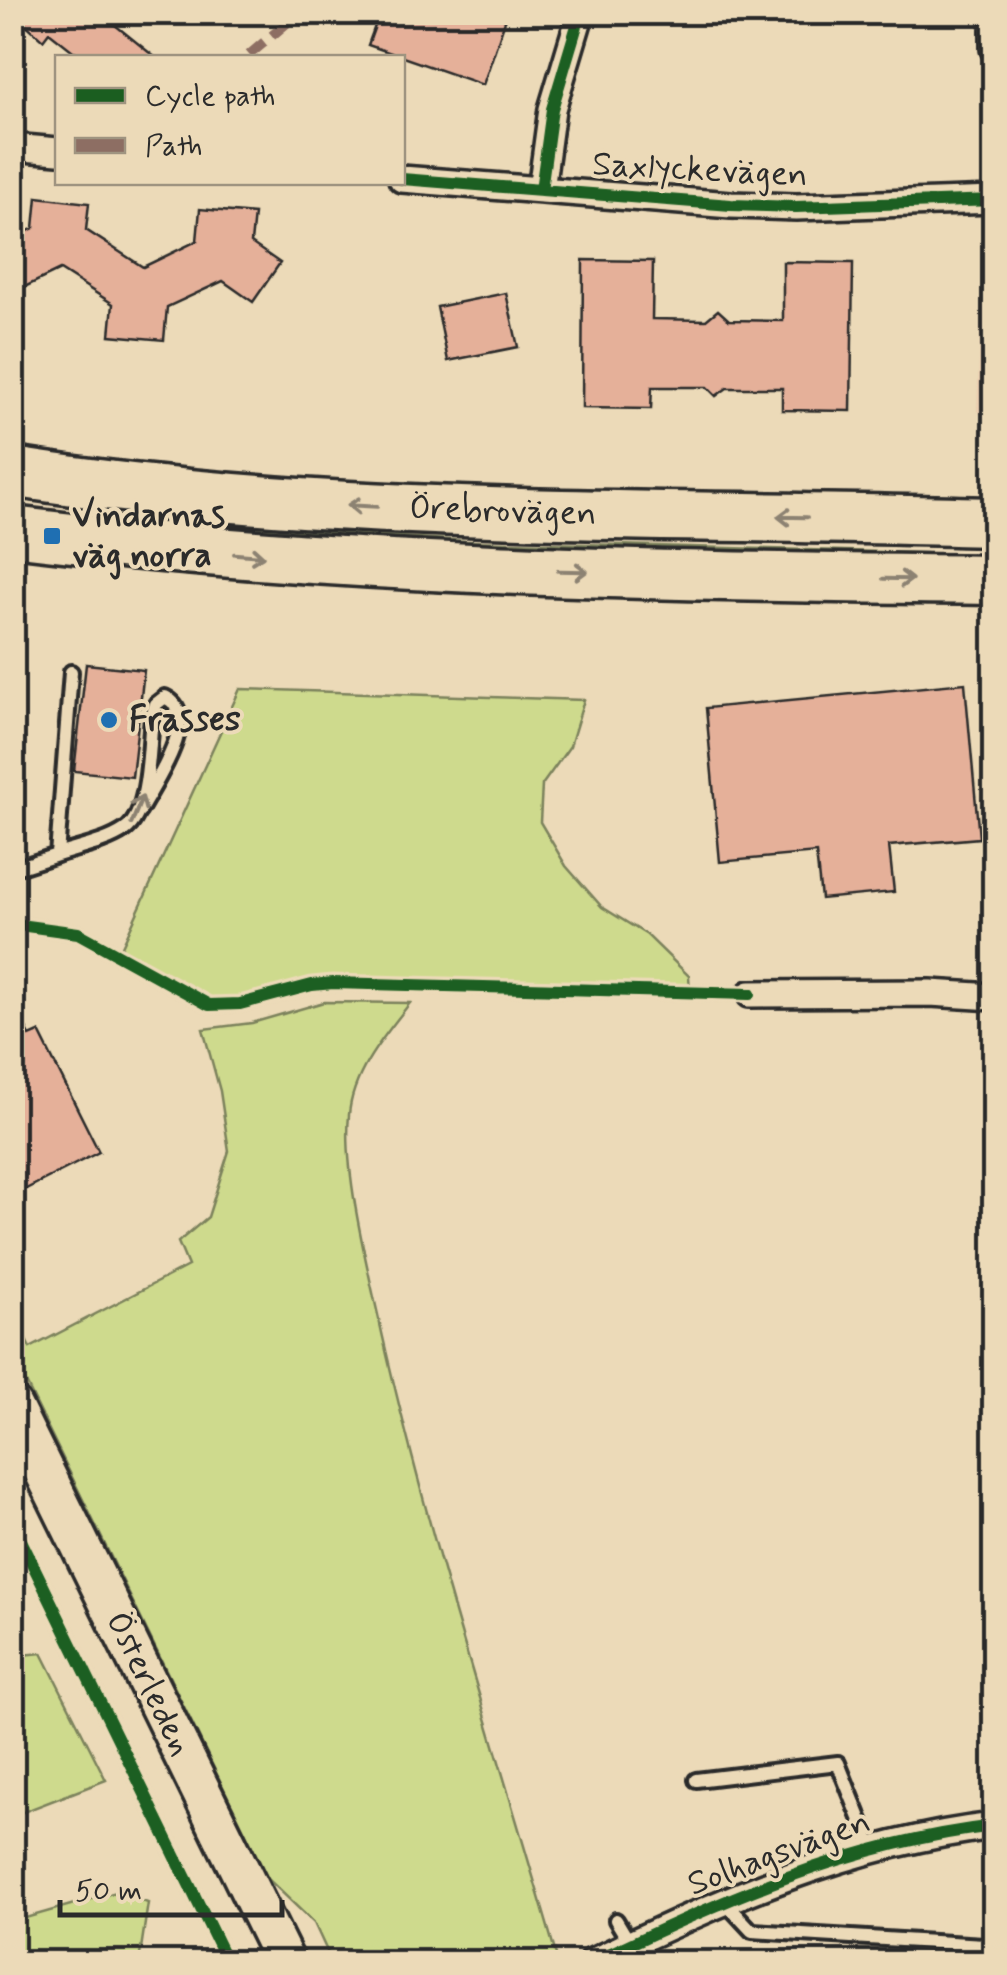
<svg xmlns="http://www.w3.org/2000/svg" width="1007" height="1975" viewBox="0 0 1007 1975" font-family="Mynerve,sans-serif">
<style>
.built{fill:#eacdaf}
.green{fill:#ceda8d;stroke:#7c825c;stroke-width:2.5}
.building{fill:#e5b099;stroke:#2b2b2b;stroke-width:2.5}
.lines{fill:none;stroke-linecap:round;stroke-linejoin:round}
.lane-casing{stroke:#2b2b2b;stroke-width:20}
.street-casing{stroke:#2b2b2b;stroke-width:32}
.secondary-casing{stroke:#2b2b2b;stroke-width:45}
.highway-casing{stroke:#2b2b2b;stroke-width:55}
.lane{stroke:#ecdab8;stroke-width:12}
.street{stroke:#ecdab8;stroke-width:25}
.secondary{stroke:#ecdab8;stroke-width:38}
.highway{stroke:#ecdab8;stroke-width:48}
.quiet{stroke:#8d6e63;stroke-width:10;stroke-dasharray:20 10;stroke-linecap:butt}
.cycleway-casing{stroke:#ecdab8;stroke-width:19}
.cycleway{stroke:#1b5e20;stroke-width:12}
.oneway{stroke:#8c8272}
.poi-dot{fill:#1f6fb2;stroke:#ecdab8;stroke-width:4}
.labels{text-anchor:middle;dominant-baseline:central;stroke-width:8;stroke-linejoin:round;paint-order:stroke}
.street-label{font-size:35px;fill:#2b2b2b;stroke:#ecdab8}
.poi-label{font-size:35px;font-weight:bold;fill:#2b2b2b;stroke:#ecdab8;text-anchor:start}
</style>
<rect width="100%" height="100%" fill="#ecdab8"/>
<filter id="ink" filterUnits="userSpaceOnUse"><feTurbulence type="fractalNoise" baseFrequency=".01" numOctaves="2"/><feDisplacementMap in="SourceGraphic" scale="20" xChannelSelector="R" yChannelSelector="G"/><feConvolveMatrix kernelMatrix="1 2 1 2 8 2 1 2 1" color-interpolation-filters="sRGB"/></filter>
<g filter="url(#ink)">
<path class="built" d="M 984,236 L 994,236 L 994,424 L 977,411 Z"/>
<path class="green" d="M 183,524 L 465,541 L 994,555 L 994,569 L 145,529 Z
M 240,689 L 584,700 L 570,746 L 542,785 L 540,822 L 566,866 L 602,907 L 647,935 L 689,976 L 690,992 L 337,982 L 223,1007 L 195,999 L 118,955 Z
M 324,1002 L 410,1003 C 385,1035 352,1073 349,1115 C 343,1174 369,1273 382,1333 C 430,1545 498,1753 558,1962 L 332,1962 L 314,1923 L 268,1879 L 13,1356 L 13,1313 L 30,1348 L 188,1266 L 178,1242 L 208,1217 L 229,1151 L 220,1091 L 203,1029 L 252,1023 Z
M 42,1653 L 106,1780 L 13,1816 L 13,1656 Z
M 116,1892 L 148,1903 L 139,1962 L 13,1962 L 13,1917 L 15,1921 Z"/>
<path class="building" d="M 12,12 L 99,12 L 156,58 L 82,58 L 49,32 L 43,40 Z
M 380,12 L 508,12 L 483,85 L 368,45 Z
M 37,197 L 89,203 L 86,230 L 143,267 L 197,241 L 200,209 L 254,214 L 251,243 L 280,263 L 253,302 L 223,281 L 167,307 L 164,340 L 110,335 L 113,304 L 60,270 L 12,293 L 12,239 L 34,228 Z
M 583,260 L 653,261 L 652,319 L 706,320 L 718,310 L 729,320 L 783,321 L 783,262 L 853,263 L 851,411 L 782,410 L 782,388 L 727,388 L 716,396 L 707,387 L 652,387 L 651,409 L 582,408 Z
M 506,293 L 518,347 L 448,361 L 437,307 Z
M 86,664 L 144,670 L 132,777 L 74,771 Z
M 965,683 L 979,838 L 889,846 L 894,892 L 821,899 L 816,853 L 720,862 L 706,708 Z
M 12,1001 L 30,1036 L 39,1032 L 99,1152 L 12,1196 Z"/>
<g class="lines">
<g class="lane-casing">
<path id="lane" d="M 57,855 C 78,848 106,843 125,830 C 150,813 149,745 152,716 L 156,704 L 165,697 C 204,715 152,787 139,812
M 12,865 L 23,866 L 57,855 L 71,672
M 12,1272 L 16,1280 L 12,1281
M 696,1780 L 838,1763 L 872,1848
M 724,1901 L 752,1931 L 984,1945
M 616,1920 L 631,1945"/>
</g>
<g class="street-casing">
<path id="street" d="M 994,30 L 994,49
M 12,147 L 58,151
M 402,179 L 731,205 L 796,207 L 994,200
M 541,190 L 552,109 L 581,12
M 750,994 L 930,993 L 994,997
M 592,1962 C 723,1900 848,1843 994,1826"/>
</g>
<g class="secondary-casing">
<path id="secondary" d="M 12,1406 L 285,1962"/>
</g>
<g class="highway-casing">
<path id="highway" d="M 12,472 C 337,523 668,512 994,522
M 12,531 C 338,571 667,577 994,580"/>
</g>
<use href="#lane" class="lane"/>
<use href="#street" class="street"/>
<use href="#secondary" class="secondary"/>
<use href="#highway" class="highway"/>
<path class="quiet" d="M 994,30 L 994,49
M 249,55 L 300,12"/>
<g class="cycleway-casing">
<path id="cycleway" d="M 402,179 L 731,205 L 796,207 L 994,200
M 541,190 L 552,109 L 581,12
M 12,924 L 78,933 L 209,1005 L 240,1004 L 312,985 L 333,983 L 750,994
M 12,1522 L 227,1962
M 592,1962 C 723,1900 848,1843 994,1826"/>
</g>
<use href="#cycleway" class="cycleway"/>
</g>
<defs><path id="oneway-shaft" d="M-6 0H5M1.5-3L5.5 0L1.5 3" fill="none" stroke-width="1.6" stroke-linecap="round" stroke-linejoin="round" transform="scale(2.5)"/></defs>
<g class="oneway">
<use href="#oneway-shaft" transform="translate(362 506) rotate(-177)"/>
<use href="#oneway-shaft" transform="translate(792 517) rotate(-179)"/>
<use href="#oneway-shaft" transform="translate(249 555) rotate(5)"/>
<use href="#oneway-shaft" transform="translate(573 571) rotate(1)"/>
<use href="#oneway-shaft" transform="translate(898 579) rotate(1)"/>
<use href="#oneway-shaft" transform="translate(137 810) rotate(-68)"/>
</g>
</g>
<g class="poi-dot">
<rect x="42" y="526" width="20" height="20" rx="5"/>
<circle cx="109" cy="720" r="10"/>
</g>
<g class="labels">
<g class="street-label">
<text transform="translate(700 170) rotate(3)">Saxlyckevägen</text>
<text transform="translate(503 511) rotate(2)">Örebrovägen</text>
<text transform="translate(149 1684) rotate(64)">Österleden</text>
<text transform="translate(779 1853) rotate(-20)">Solhagsvägen</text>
</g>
<g class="poi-label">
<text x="72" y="516">Vindarnas<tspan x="72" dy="40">väg norra</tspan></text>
<text x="129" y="720">Frasses</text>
</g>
</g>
<rect width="1007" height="1975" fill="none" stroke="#ecdab8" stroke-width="50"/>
<rect x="25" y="25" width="957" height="1925" fill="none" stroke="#2b2b2b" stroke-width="4" filter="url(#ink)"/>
<rect x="55" y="55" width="350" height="130" fill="#ecdab8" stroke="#9f9480" stroke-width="2.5"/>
<rect x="75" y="88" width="50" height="15" fill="#1b5e20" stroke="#9f9480" stroke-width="2.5"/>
<text x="145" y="105" font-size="30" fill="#2b2b2b">Cycle path</text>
<rect x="75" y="138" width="50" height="15" fill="#8d6e63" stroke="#9f9480" stroke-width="2.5"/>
<text x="145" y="155" font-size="30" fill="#2b2b2b">Path</text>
<path d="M60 1900v15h222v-15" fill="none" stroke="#2b2b2b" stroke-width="5"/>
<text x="75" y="1900" font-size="30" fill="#2b2b2b" stroke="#ecdab8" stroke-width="8" paint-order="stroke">50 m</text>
</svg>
